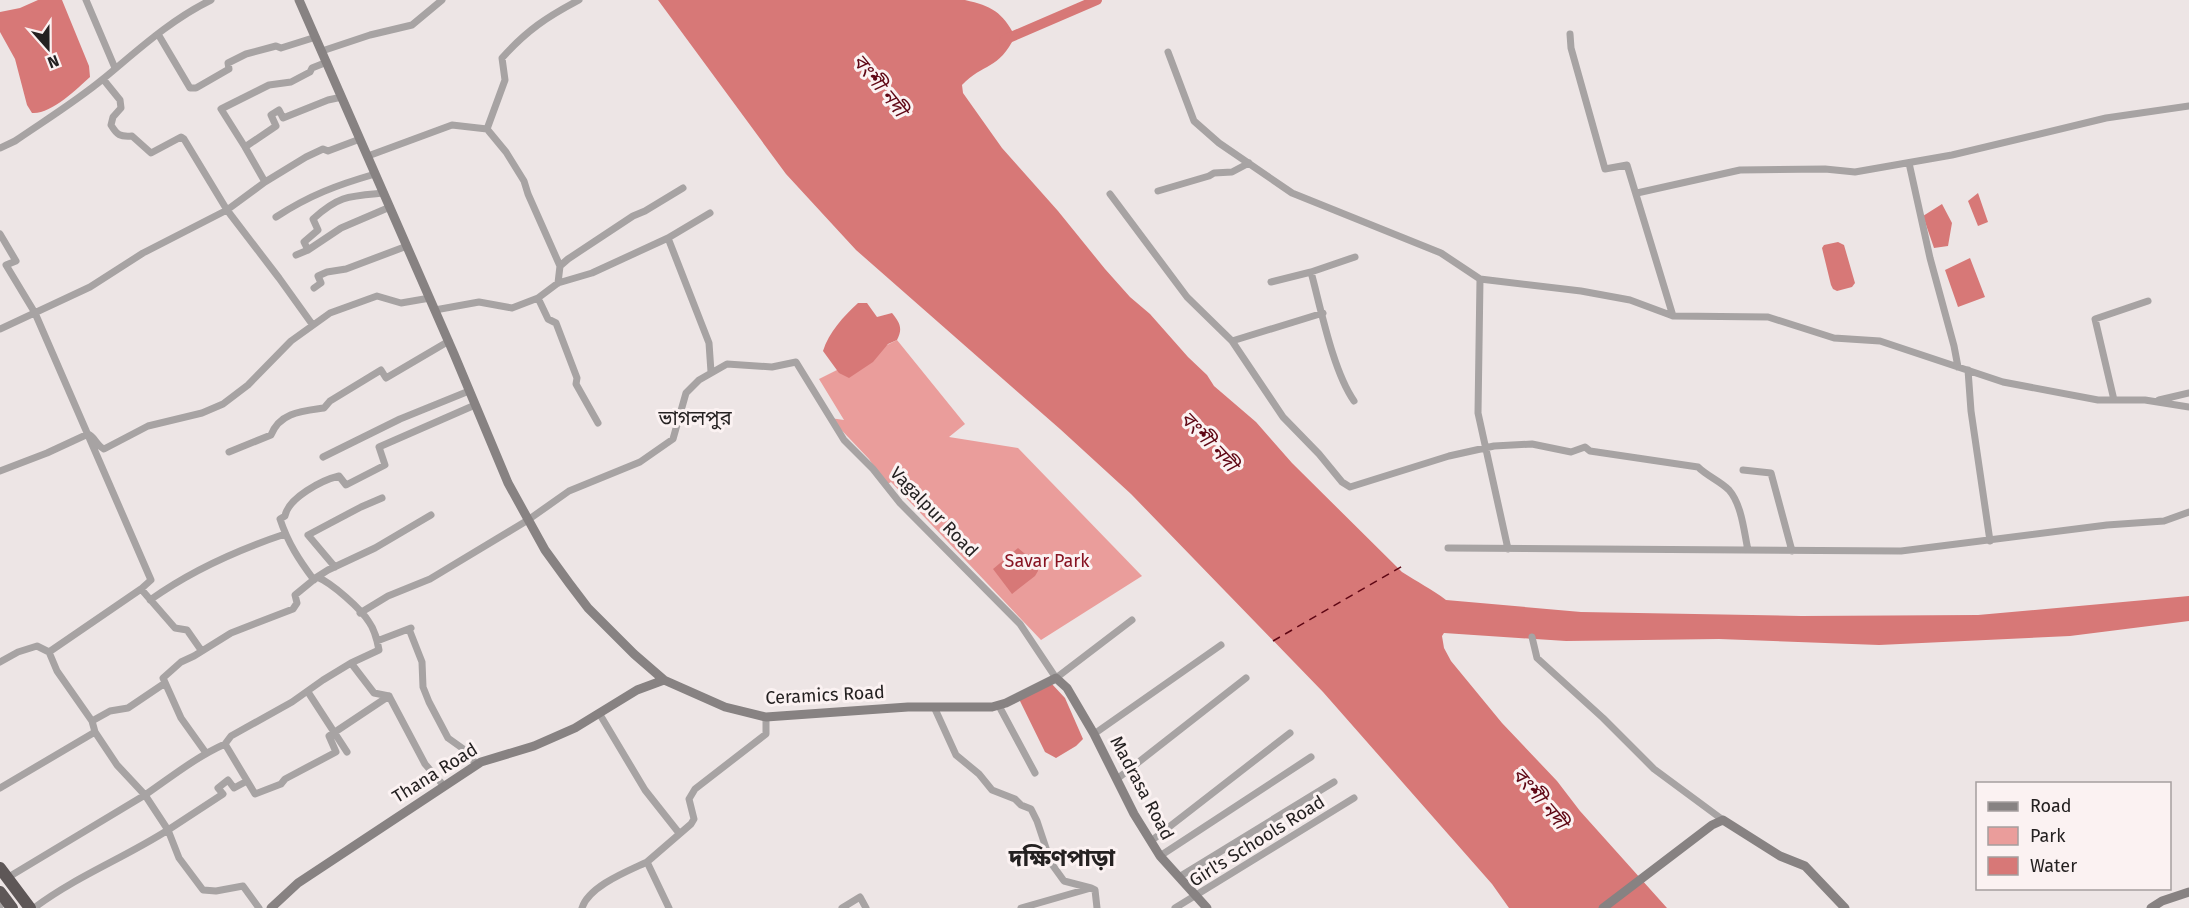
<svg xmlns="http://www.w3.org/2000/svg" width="2189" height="908" viewBox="0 0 2189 908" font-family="'Fira Sans','Noto Sans Bengali',sans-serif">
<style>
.green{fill:#ea9d9b}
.water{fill:#d77877}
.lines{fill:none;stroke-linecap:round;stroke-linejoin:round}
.river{stroke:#d77877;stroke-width:10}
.ferry{stroke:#5f0714;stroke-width:1.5;stroke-dasharray:8 6;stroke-linecap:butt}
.street{stroke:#a7a3a3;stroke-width:7}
.secondary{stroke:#878282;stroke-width:9}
.highway{stroke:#5e5757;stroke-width:12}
.labels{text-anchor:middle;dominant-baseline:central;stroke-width:6;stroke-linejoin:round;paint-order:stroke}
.street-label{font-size:18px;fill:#242121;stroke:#fbf2f2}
.park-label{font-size:18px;fill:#871322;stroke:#fbf2f2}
.water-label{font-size:20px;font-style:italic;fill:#5f0714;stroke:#fbf2f2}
.neighbourhood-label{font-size:20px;fill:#242121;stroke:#fbf2f2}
.district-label{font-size:24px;font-weight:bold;fill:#242121;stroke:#fbf2f2}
</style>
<rect width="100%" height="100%" fill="#ede5e5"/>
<path class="green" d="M 897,340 L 965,424 L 949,437 L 1018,448 L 1142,576 L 1041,640 L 891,482 L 886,485 L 869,459 L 830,418 L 844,420 L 819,379 Z"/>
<path class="water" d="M 38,0 L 62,0 L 89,66 L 90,77 C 77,89 50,115 32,113 L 27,105 L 15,59 L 0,32 L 0,12 L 20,8 Z
M 658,0 L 965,0 C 992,6 1002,12 1015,36 C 999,70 983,63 962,85 L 963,93 L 1002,148 L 1058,211 L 1105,269 L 1130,297 L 1150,314 L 1188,357 L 1207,375 L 1214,386 L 1256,422 L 1292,463 L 1402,572 C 1417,582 1432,589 1446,600 L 1581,612 L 1801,616 L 1978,615 L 2189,596 L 2189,621 L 2070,636 L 1879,645 L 1719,639 L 1566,641 L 1444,633 L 1442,636 L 1444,648 L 1451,661 L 1502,723 L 1557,781 L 1580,811 L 1667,908 L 1509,908 L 1492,884 L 1323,692 L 1131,494 L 1060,429 L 856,250 L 786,174 Z
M 1978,193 L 1988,222 L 1978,226 L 1968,201 Z
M 1942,204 L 1952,223 L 1948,246 L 1934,248 L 1923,216 Z
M 1838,242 L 1844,245 L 1855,283 L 1852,287 L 1837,291 L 1833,289 L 1831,285 L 1822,248 L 1824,245 Z
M 1970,258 L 1985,297 L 1958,307 L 1945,270 Z
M 858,303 L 867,303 L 877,317 L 892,313 C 900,323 903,328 897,340 L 888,344 L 873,362 L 849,378 L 839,373 L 823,351 C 829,332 843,317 858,303 Z
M 1018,548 L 1037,564 L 1038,571 L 1035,576 L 1012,594 L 993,569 Z
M 1051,683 L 1065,698 L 1083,739 L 1076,746 L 1056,758 L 1045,752 L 1019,699 Z"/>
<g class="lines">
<path class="river" d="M 1004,40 L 1097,0"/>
<path class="ferry" d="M 1273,641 L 1406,564"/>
<path class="street" d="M 86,0 L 115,68
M 158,34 L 190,88 L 196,88 L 229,69 L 228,63 L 246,54 L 276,46 L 281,48 L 316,37
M 1570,34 L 1571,48 L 1605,169 L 1627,165 L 1673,316
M 322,51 L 370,35 L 412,25 L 442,0
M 1168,52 L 1194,121 L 1219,143 L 1292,193 L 1441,253 L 1480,279 L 1581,291 L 1630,300 L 1673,316 L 1768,317 L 1834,338 L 1880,341 L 2003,382 L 2098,400 L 2145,400 L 2189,407
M 103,79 L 120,100 L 121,108 L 113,117 L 111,125 C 117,135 120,137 132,136 L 151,153 L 181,137 L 184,139 L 227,210 L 265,182 L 306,157 L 323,149 L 328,151 L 360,139
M 487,129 L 505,80 L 502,58 C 527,30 547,17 579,0
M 245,147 L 221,109 L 269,85 L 291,82 L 310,72 L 312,68 L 327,62
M 0,148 L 15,141 C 44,121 75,102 103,79 C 137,51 170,20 211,0
M 368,156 L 452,125 L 487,129 L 506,152 L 524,181 L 528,194 L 560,266
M 1909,163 L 1930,258 L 1954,346 L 1958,367
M 265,182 L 245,147 L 276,126 L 271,115 L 279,110 L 283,118 L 328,100 L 342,97
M 1158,191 L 1209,176 L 1214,173 L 1232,172 L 1249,163
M 1637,193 L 1740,170 L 1825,169 L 1855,172 L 1952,155 L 2106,118 L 2189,106
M 1110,194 L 1187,297 L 1232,341 L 1283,417 L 1319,454 L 1342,482 L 1350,487 L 1449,456 L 1494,446 L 1532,444 L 1571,452 L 1585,447 L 1590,451 L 1698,467 C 1707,476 1720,481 1729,490 C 1742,505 1744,532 1748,550
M 710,213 L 668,238 L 709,343 L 711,372
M 276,217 C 310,195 337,185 375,174
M 0,234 L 16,261 L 6,265 L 35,313 L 151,580 L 141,589
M 308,250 L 304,242 L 318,230 L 313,219 C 339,195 350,196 384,193
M 296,255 L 308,250 L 341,228 L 390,207
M 1311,272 C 1321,309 1333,371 1354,401
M 1480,279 L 1478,413 L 1508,549
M 1271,282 L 1311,272 L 1355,257
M 558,283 L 560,266 L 568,259 L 633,216 L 645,211 L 683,188
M 314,288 L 321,283 L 318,276 L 327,272 L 346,269 L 407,246
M 538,298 L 548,319 L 556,323 L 577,378 L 576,384 L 598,423
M 435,310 L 479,302 L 512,308 L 538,298 L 558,283 L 592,273 L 668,238
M 0,329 L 90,287 L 143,253 L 227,210 L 279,278 L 312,324
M 1232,341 L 1323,313
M 1968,370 L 1971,411 L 1990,541
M 2114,400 L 2095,319 L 2148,301
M 2159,400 L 2189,393
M 229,452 L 271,435 C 280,412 303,411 324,408 L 330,401 L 381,370 L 386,378 L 449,341
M 323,457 L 400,419 L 469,391
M 1743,470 L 1771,473 L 1792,551
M 0,471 L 47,453 L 88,434 C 95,437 96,445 104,449 L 148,426 L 202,413 L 223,404 L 248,385 L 291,341 L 330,313 L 377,296 L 401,303 L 430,298
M 1448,548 L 1901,551 L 2107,525 L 2164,521 L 2189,512
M 335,567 L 308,535 L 361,507 L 382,498
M 317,577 L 328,570 L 375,548 L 431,515
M 314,580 C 299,560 288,543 280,519 L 285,516 C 288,498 322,480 339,476 L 346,485 L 385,465 L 379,447 L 475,405
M 150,600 C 192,570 237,550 285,534
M 360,613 L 388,596 L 430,579 L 528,520 L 569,491 L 640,462 L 673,439 L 686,393 L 699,380 L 727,364 L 772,367 L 796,362 L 844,440 L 873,469 L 900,503 L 1020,624 L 1056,678 L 1132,620
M 409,629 L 422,662 L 423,687 L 429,702 L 448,738 L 469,753 L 476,765
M 1532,637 L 1537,658 L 1603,718 L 1654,769 L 1723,820
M 377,641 L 411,628
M 49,652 L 57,671 L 92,721
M 0,662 L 18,652 L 37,646 L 49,652 L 141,589 L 175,628 L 187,630 L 201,650
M 308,692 L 347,752
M 999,706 L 1035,773
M 935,709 L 956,755 L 979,774 L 992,790 L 1015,799 L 1021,805 L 1031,809 L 1037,821 L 1051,863 L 1064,881 L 1091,888
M 599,713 L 645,790 L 679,833
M 1094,734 L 1221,645
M 225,744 L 231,736 L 292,702 L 323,680 L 351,663 L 374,693 L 389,696
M 206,753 L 181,718 L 163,678 L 181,662 L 194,656 L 231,633 L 293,609 L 297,603 L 295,595 L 317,577 C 332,583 361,609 369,622 C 375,630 377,640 379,650 L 351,663
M 1117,779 L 1246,678
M 247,781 L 234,788 L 228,780 L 218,788 L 223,794 L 168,830 L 179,858 L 203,890 L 216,891 L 243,886 L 259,908
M 0,788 L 95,732 L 92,721 L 110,711 L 128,708 L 165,683
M 1151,841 L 1290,733
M 1160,856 L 1311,757
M 1179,877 L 1334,782
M 7,878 L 145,795 L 117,765 L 95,732
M 0,904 L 1,905
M 34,908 C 75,877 124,858 168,830 L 145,795 C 171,777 196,757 225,744 L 255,794 L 281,784 L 285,779 L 336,752 L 329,736 L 389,696 L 425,764 L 444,786
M 582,908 C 589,886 628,871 647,862
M 669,908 L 647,862 L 691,824 L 694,819 L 689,799 L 695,789 L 766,734 L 766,717
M 842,908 L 860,897 L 866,908
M 1021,908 L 1091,888 L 1095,890 L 1097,908
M 1175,908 L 1354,798"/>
<path class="secondary" d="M 299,0 L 454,354 L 508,483 L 545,550 L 569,583 L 588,608 L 634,654 L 664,680 L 725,707 L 766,717 L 908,707 L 992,707 L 1006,703 L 1056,678 L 1067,688 L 1094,734 L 1134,814 L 1160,856 L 1207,908
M 271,908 L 298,883 L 481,762 L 534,746 L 575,728 L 637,690 L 664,680
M 1603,908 L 1712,825 L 1723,820 L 1780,856 L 1805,866 L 1845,908
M 2151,908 L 2162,901 L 2189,892"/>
<path class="highway" d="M 0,868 L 30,908
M 0,892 L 12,908"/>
</g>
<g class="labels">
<g class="street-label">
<text transform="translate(934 512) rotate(46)">Vagalpur Road</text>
<text transform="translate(825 695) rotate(-3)">Ceramics Road</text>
<text transform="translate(435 773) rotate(-32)">Thana Road</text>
<text transform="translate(1142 788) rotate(62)">Madrasa Road</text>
<text transform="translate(1257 841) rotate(-32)">Girl's Schools Road</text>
</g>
<g class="park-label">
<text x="1047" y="561">Savar Park</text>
</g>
<g class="water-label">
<text transform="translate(880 85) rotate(51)">বংশী নদী</text>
<text transform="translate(1209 441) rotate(47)">বংশী নদী</text>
<text transform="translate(1540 798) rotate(50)">বংশী নদী</text>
</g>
<g class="neighbourhood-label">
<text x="695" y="418">ভাগলপুর</text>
</g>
<g class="district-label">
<text x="1062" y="858">দক্ষিণপাড়া</text>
</g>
</g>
<rect x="1976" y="782" width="195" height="108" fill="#fbf2f2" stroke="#a59e9e" stroke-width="1.5"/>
<rect x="1988" y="802" width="30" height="9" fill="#878282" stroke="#a59e9e" stroke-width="1.5"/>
<text x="2030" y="812" font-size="18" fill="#242121">Road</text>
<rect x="1988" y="827" width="30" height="18" fill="#ea9d9b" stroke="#a59e9e" stroke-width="1.5"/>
<text x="2030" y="842" font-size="18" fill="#242121">Park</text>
<rect x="1988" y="857" width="30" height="18" fill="#d77877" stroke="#a59e9e" stroke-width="1.5"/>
<text x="2030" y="872" font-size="18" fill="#242121">Water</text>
<g transform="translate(48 48) rotate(159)" stroke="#fbf2f2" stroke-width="4.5" paint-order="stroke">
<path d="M0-4.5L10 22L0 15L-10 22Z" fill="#242121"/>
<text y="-9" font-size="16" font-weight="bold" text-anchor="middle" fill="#242121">N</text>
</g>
</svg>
